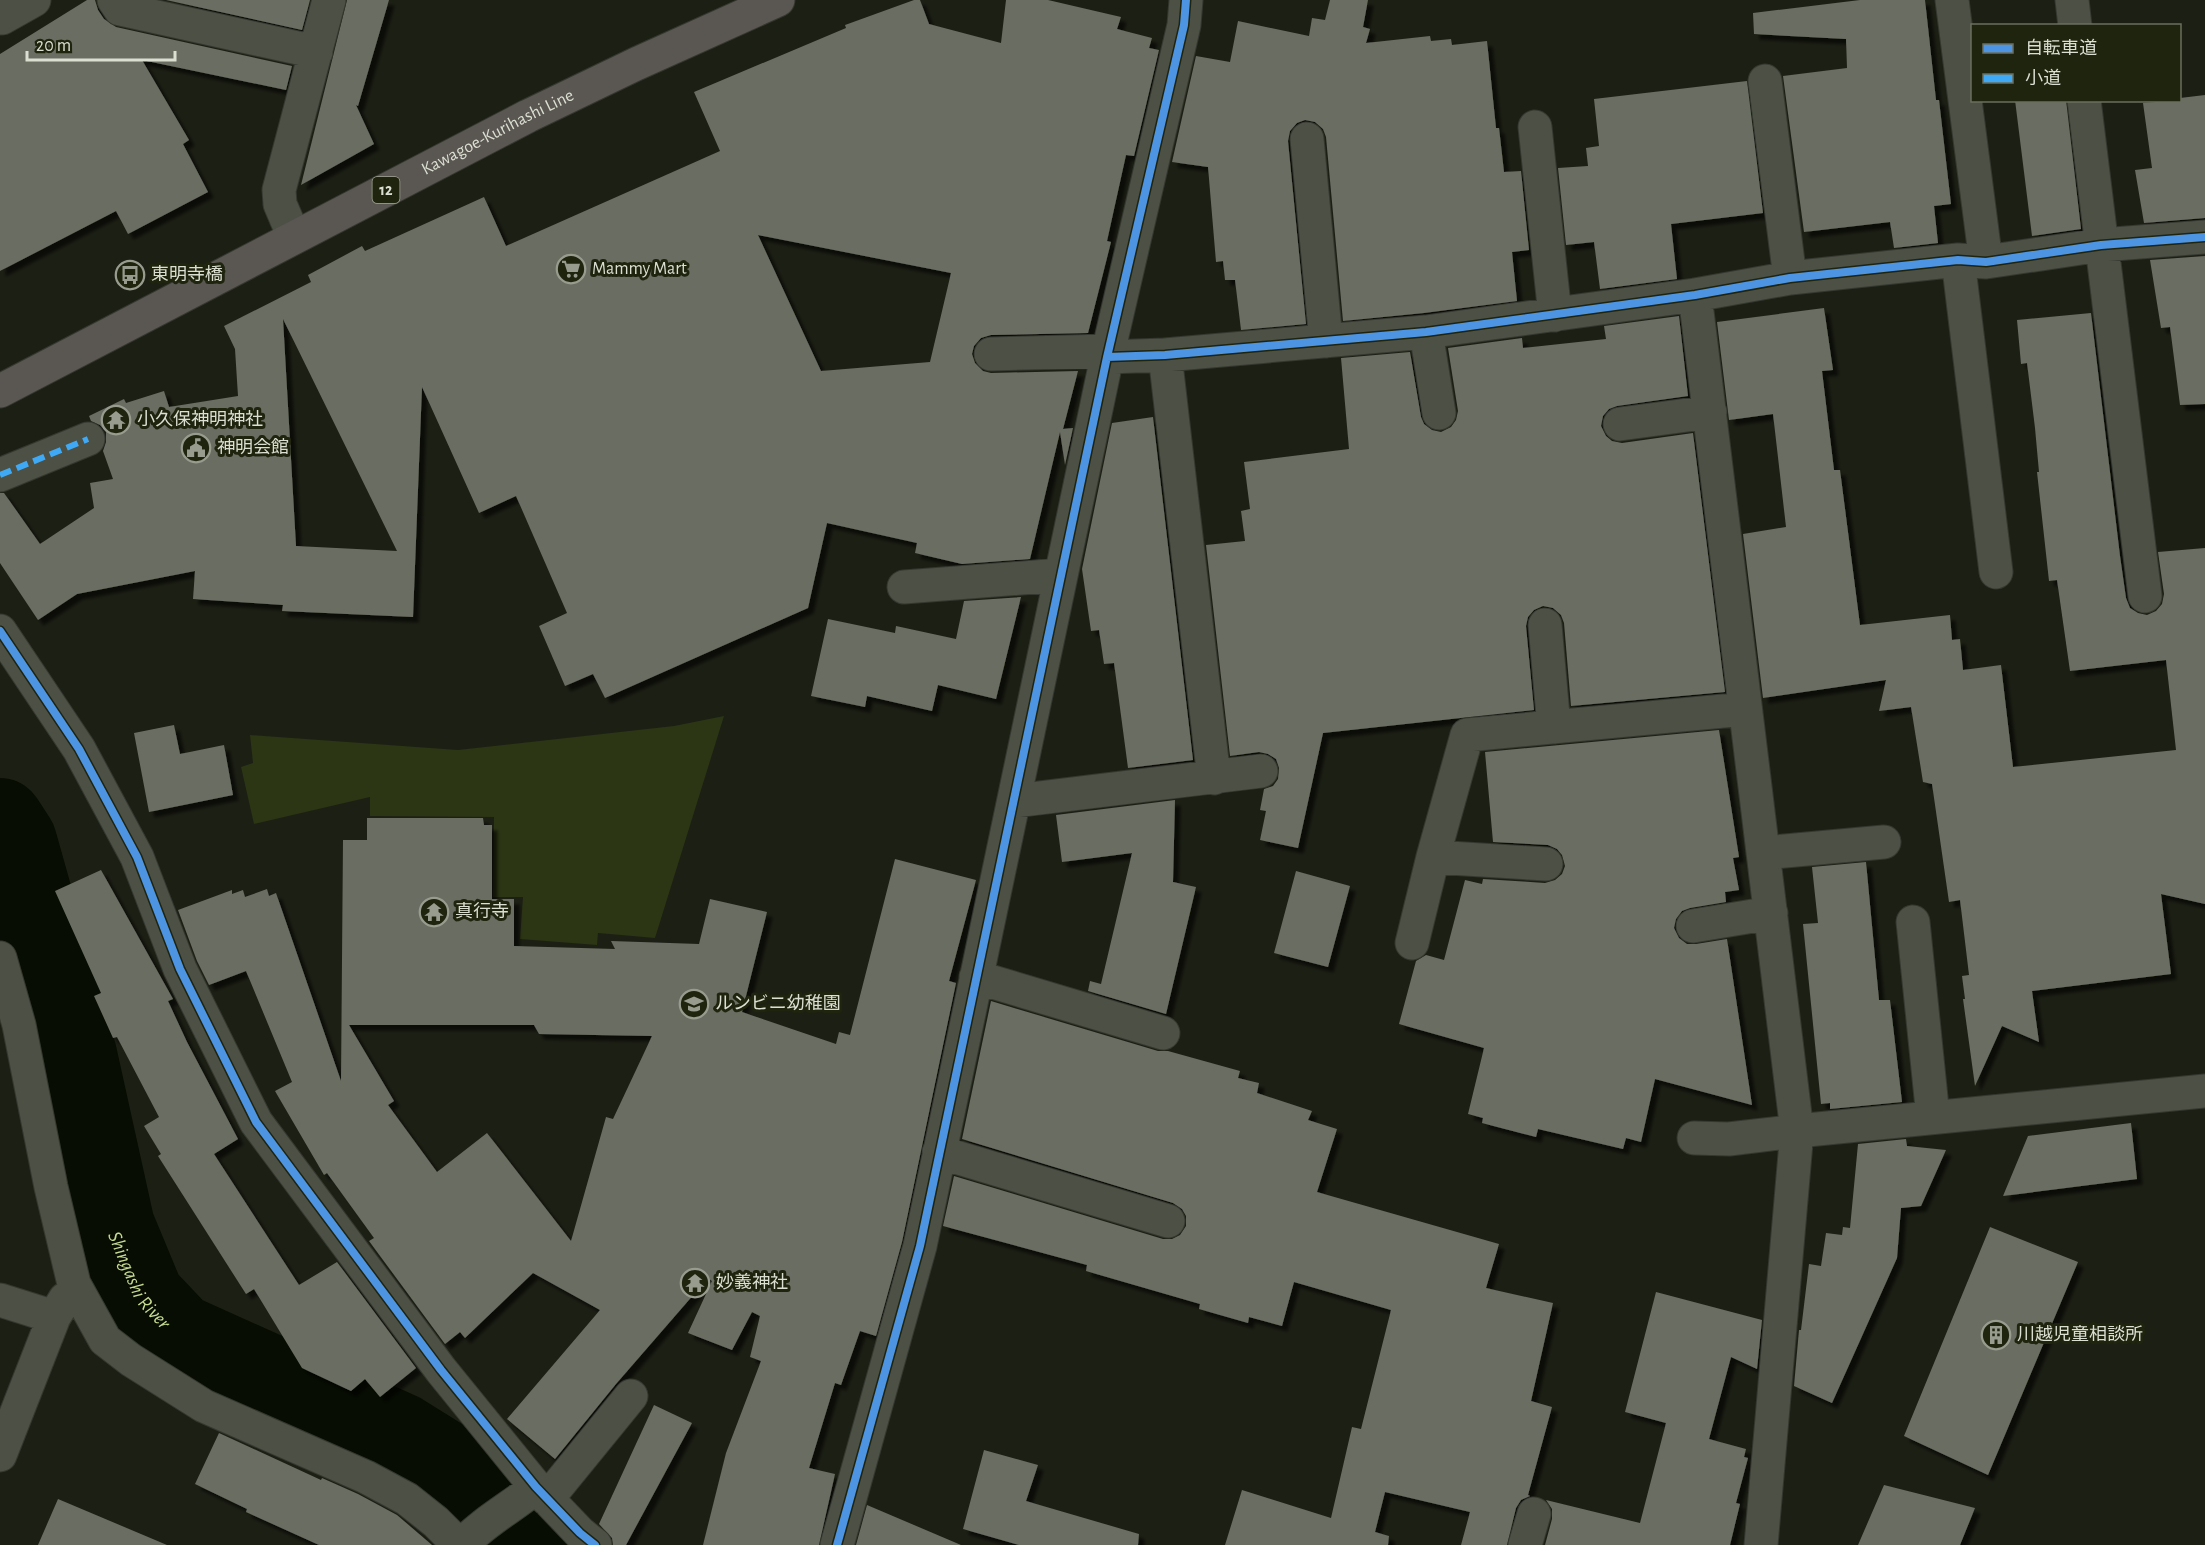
<svg xmlns="http://www.w3.org/2000/svg" width="2205" height="1545" viewBox="0 0 2205 1545" font-family="'Alegreya Sans','Noto Sans JP',sans-serif">
<style>
.green{fill:#2c3514}
.lines{fill:none;stroke-linecap:round;stroke-linejoin:round}
.river{stroke:#070d02;stroke-width:88}
.building{fill:#6a6d62;fill-rule:evenodd;filter:url(#shadow)}
.minor-casing{stroke:#35382f;stroke-width:35}
.major-casing{stroke:#35382f;stroke-width:35}
.minor{stroke:#4c5045;stroke-width:33}
.major{stroke:#5a5652;stroke-width:33}
.quiet{stroke:#3fa9f5;stroke-width:6;stroke-dasharray:12 6;stroke-linecap:butt}
.cycleway-casing{stroke:#1f240f;stroke-width:11}
.cycleway{stroke:#4d94e3;stroke-width:8}
.labels{text-anchor:middle;dominant-baseline:central;stroke-width:6;stroke-linejoin:round;paint-order:stroke}
.shield{fill:#1f240f;stroke:#a3a797;stroke-width:1.5}
.shield-label{font-size:16px;font-weight:bold;fill:#dbdfd1}
.street-label{font-size:18px;fill:#dbdfd1;stroke:#1f240f}
.poi-label{font-size:18px;fill:#dbdfd1;stroke:#1f240f;text-anchor:start}
.water-label{font-size:20px;font-style:italic;fill:#c6db91;stroke:#1f240f}
</style>
<defs>
<filter id="shadow"><feDropShadow dx="5.5" dy="5.5" stdDeviation="1.5" flood-color="#0009"/></filter>
</defs>
<rect width="100%" height="100%" fill="#1c1f14"/>
<path class="green" d="M 724,716 L 655,938 L 598,933 L 597,945 L 520,939 L 523,897 L 493,897 L 494,817 L 370,816 L 370,797 L 254,824 L 241,767 L 253,763 L 250,735 L 458,750 L 674,726 Z"/>
<g class="lines">
<path class="river" id="s1" d="M 0,822 L 13,842 L 73,1055 L 111,1227 L 141,1299 L 177,1337 L 400,1437 L 461,1475 L 508,1523 L 525,1545"/>
</g>
<path class="building" d="M 87,0 L 95,0 L 98,10 L 104,19 L 116,27 L 292,66 L 286,90 L 142,60 L 189,140 L 183,144 L 208,192 L 128,234 L 116,211 L 0,271 L 0,54 Z
M 166,0 L 310,0 L 302,30 Z
M 347,0 L 389,0 L 358,106 L 356,105 L 374,144 L 301,185 Z
M 914,0 L 920,0 L 929,24 L 1001,43 L 1006,0 L 1048,0 L 1121,17 L 1117,29 L 1152,38 L 1149,48 L 1159,50 L 1134,156 L 1126,155 L 1107,241 L 1111,242 L 1088,333 L 991,335 L 981,338 L 974,346 L 972,354 L 975,363 L 983,371 L 991,373 L 1078,371 L 1063,429 L 1073,428 L 1065,465 L 1060,432 L 1030,559 L 962,564 L 915,553 L 917,543 L 827,523 L 808,608 L 605,698 L 593,674 L 565,686 L 539,626 L 567,613 L 516,496 L 479,513 L 422,387 L 413,617 L 282,611 L 283,605 L 193,599 L 195,571 L 77,594 L 38,620 L 0,563 L 0,493 L 4,493 L 40,544 L 94,508 L 90,483 L 113,479 L 103,451 L 106,442 L 106,432 L 100,425 L 91,421 L 89,416 L 124,399 L 126,403 L 164,391 L 169,407 L 238,396 L 235,349 L 224,326 L 311,282 L 308,275 L 362,246 L 365,251 L 484,197 L 506,246 L 720,151 L 694,92 L 846,28 L 845,25 ZM 758,235 L 951,273 L 930,362 L 821,371 ZM 283,319 L 397,551 L 296,546 Z
M 1330,0 L 1368,0 L 1363,27 L 1370,29 L 1366,43 L 1430,36 L 1431,41 L 1451,39 L 1452,45 L 1487,41 L 1496,128 L 1499,128 L 1504,172 L 1521,171 L 1529,250 L 1512,252 L 1517,301 L 1424,313 L 1343,321 L 1326,137 L 1323,129 L 1315,122 L 1305,120 L 1297,123 L 1290,131 L 1288,141 L 1306,324 L 1241,330 L 1235,280 L 1225,280 L 1223,261 L 1216,262 L 1208,167 L 1172,162 L 1196,56 L 1230,62 L 1238,21 L 1309,36 L 1312,18 L 1325,20 Z
M 1860,0 L 1925,0 L 1936,100 L 1939,100 L 1951,204 L 1934,206 L 1938,243 L 1894,248 L 1890,222 L 1804,232 L 1783,76 L 1847,68 L 1846,39 L 1754,34 L 1753,13 Z
M 1747,81 L 1763,213 L 1671,224 L 1677,279 L 1600,289 L 1594,242 L 1566,245 L 1558,168 L 1588,166 L 1586,148 L 1599,146 L 1594,99 Z
M 2205,95 L 2205,218 L 2144,223 L 2135,170 L 2152,168 L 2143,103 L 2180,100 L 2180,98 Z
M 2015,100 L 2066,100 L 2081,229 L 2032,236 Z
M 2205,256 L 2205,404 L 2180,405 L 2170,327 L 2161,328 L 2150,260 Z
M 1824,308 L 1833,370 L 1822,371 L 1834,470 L 1840,470 L 1860,625 L 1950,615 L 1952,640 L 1960,639 L 1963,670 L 2001,665 L 2013,767 L 2176,750 L 2166,660 L 2070,671 L 2057,580 L 2049,581 L 2037,472 L 2039,472 L 2035,428 L 2027,363 L 2021,364 L 2017,320 L 2091,313 L 2120,556 L 2126,598 L 2130,608 L 2138,613 L 2147,615 L 2156,611 L 2162,604 L 2164,594 L 2158,552 L 2205,548 L 2205,904 L 2161,894 L 2171,974 L 2032,991 L 2039,1042 L 2002,1026 L 1975,1086 L 1963,999 L 1965,999 L 1962,976 L 1969,975 L 1960,900 L 1949,902 L 1932,784 L 1923,782 L 1911,707 L 1879,711 L 1886,680 L 1763,698 L 1743,534 L 1786,527 L 1773,414 L 1729,420 L 1717,322 Z
M 1679,316 L 1688,396 L 1617,406 L 1609,409 L 1603,416 L 1601,426 L 1606,436 L 1612,441 L 1622,443 L 1693,433 L 1725,692 L 1571,706 L 1564,623 L 1561,615 L 1553,608 L 1543,606 L 1534,610 L 1528,617 L 1526,626 L 1534,710 L 1323,733 L 1298,848 L 1260,840 L 1266,811 L 1260,810 L 1264,789 L 1273,786 L 1278,779 L 1279,768 L 1276,759 L 1268,754 L 1259,752 L 1230,756 L 1206,545 L 1245,541 L 1241,511 L 1250,509 L 1244,462 L 1349,449 L 1341,358 L 1410,352 L 1421,417 L 1424,424 L 1432,430 L 1441,432 L 1451,427 L 1456,420 L 1458,411 L 1448,348 L 1522,338 L 1523,348 L 1606,339 L 1604,326 Z
M 1153,417 L 1193,760 L 1128,768 L 1114,663 L 1104,664 L 1099,630 L 1091,631 L 1082,569 L 1112,423 Z
M 1021,597 L 996,699 L 938,685 L 932,711 L 867,696 L 865,707 L 811,696 L 828,619 L 895,633 L 896,626 L 956,639 L 964,601 Z
M 174,725 L 180,754 L 224,745 L 233,795 L 149,812 L 134,733 Z
M 1719,730 L 1739,857 L 1733,858 L 1739,890 L 1725,892 L 1726,902 L 1690,908 L 1682,911 L 1676,919 L 1674,928 L 1679,938 L 1687,944 L 1696,944 L 1727,939 L 1752,1105 L 1655,1079 L 1641,1142 L 1626,1138 L 1623,1149 L 1538,1129 L 1536,1137 L 1482,1123 L 1483,1118 L 1468,1114 L 1484,1048 L 1399,1024 L 1416,961 L 1426,955 L 1444,960 L 1465,880 L 1482,884 L 1483,879 L 1545,883 L 1555,880 L 1562,874 L 1565,866 L 1562,855 L 1557,849 L 1548,845 L 1493,842 L 1485,752 Z
M 1175,800 L 1173,882 L 1196,887 L 1166,1014 L 1088,991 L 1090,981 L 1101,984 L 1132,853 L 1062,862 L 1056,815 Z
M 367,818 L 483,818 L 484,825 L 492,825 L 492,899 L 514,899 L 514,946 L 615,949 L 611,941 L 699,944 L 710,899 L 767,912 L 742,1012 L 836,1044 L 839,1032 L 850,1035 L 895,859 L 976,880 L 949,981 L 956,983 L 902,1242 L 876,1336 L 860,1331 L 841,1385 L 835,1383 L 809,1468 L 835,1474 L 819,1545 L 703,1545 L 726,1453 L 761,1361 L 750,1357 L 760,1316 L 752,1312 L 732,1350 L 688,1333 L 712,1281 L 708,1278 L 616,1384 L 555,1459 L 507,1419 L 600,1310 L 533,1273 L 465,1338 L 460,1332 L 445,1344 L 369,1241 L 374,1238 L 327,1173 L 324,1175 L 275,1091 L 292,1082 L 246,971 L 209,985 L 197,961 L 178,910 L 232,890 L 232,894 L 243,890 L 245,897 L 267,889 L 269,896 L 276,893 L 341,1081 L 343,840 L 367,840 ZM 349,1025 L 534,1025 L 539,1034 L 652,1036 L 613,1119 L 606,1117 L 571,1241 L 487,1133 L 437,1172 L 388,1105 L 394,1101 Z
M 1866,862 L 1879,1000 L 1890,1000 L 1902,1102 L 1830,1109 L 1830,1103 L 1821,1104 L 1803,924 L 1818,923 L 1812,867 Z
M 101,870 L 173,999 L 168,1001 L 187,1042 L 238,1139 L 214,1154 L 299,1285 L 337,1262 L 416,1368 L 380,1397 L 365,1379 L 351,1391 L 302,1368 L 254,1289 L 246,1294 L 158,1156 L 161,1154 L 144,1126 L 159,1117 L 117,1037 L 113,1038 L 94,996 L 101,993 L 55,891 Z
M 1296,871 L 1350,886 L 1328,967 L 1274,953 Z
M 991,1001 L 1158,1051 L 1168,1051 L 1240,1071 L 1238,1078 L 1259,1083 L 1257,1093 L 1312,1111 L 1308,1120 L 1337,1129 L 1317,1192 L 1499,1244 L 1486,1288 L 1553,1303 L 1531,1401 L 1552,1407 L 1528,1495 L 1530,1496 L 1521,1500 L 1516,1508 L 1507,1545 L 1461,1545 L 1470,1512 L 1385,1492 L 1375,1532 L 1389,1536 L 1388,1545 L 1225,1545 L 1242,1490 L 1331,1518 L 1352,1427 L 1361,1429 L 1391,1310 L 1294,1282 L 1282,1326 L 1249,1317 L 1248,1323 L 1199,1309 L 1200,1304 L 1086,1271 L 1087,1265 L 943,1226 L 954,1176 L 1163,1239 L 1172,1239 L 1180,1235 L 1186,1226 L 1186,1216 L 1182,1209 L 1173,1203 L 962,1139 Z
M 2131,1123 L 2137,1179 L 2003,1196 L 2028,1136 Z
M 1906,1139 L 1907,1146 L 1946,1150 L 1921,1206 L 1901,1208 L 1897,1258 L 1832,1403 L 1794,1386 L 1799,1330 L 1801,1330 L 1809,1264 L 1821,1266 L 1826,1233 L 1842,1235 L 1843,1227 L 1850,1228 L 1858,1144 Z
M 1990,1227 L 2078,1262 L 1988,1475 L 1904,1436 Z
M 1656,1292 L 1762,1320 L 1757,1369 L 1731,1357 L 1709,1439 L 1746,1449 L 1744,1457 L 1748,1458 L 1736,1503 L 1740,1504 L 1730,1545 L 1545,1545 L 1552,1519 L 1552,1509 L 1546,1500 L 1640,1523 L 1666,1423 L 1625,1412 Z
M 654,1405 L 692,1423 L 626,1545 L 613,1545 L 612,1538 L 599,1524 Z
M 219,1433 L 321,1480 L 322,1478 L 358,1494 L 397,1515 L 432,1545 L 319,1545 L 246,1512 L 247,1509 L 195,1484 Z
M 984,1450 L 1038,1465 L 1026,1501 L 1139,1534 L 1138,1545 L 1019,1545 L 963,1529 Z
M 1884,1485 L 1975,1508 L 1960,1545 L 1858,1545 Z
M 58,1499 L 167,1545 L 38,1545 Z
M 867,1505 L 961,1545 L 856,1545 Z"/>
<g class="lines">
<g class="minor-casing">
<path id="minor" d="M 114,0 L 120,9 L 316,52
M 1952,0 L 1986,262
M 2072,0 L 2075,26
M 2,18 L 34,0
M 1765,81 L 1790,278
M 2084,100 L 2145,596
M 1535,127 L 1555,315
M 1307,139 L 1326,341
M 294,237 L 280,204 L 279,190 L 329,0
M 1958,260 L 1996,572
M 1426,332 L 1439,413
M 991,354 L 1109,351
M 1165,355 L 1214,778
M 1107,357 L 1165,355 L 1426,332 L 1695,295 L 1790,278 L 1958,260 L 1986,262 L 2101,245 L 2205,237
M 1620,424 L 1710,412
M 0,475 L 88,439
M 904,587 L 1061,575
M 1545,625 L 1554,727
M 0,631 L 79,749 L 137,857 L 180,969 L 256,1122 L 441,1370 L 536,1487 L 580,1533 L 595,1545
M 1014,801 L 1261,771
M 1763,853 L 1884,842
M 1433,857 L 1546,864
M 1913,922 L 1933,1117
M 1693,926 L 1771,913
M 1412,943 L 1433,857 L 1467,735 L 1745,709
M 0,958 L 19,1025 L 51,1187 L 74,1284 L 105,1340 L 131,1360 L 204,1406 L 366,1477 L 407,1499 L 436,1522 L 459,1545
M 976,977 L 1163,1033
M 1694,1138 L 1729,1139 L 1797,1131 L 1695,295
M 939,1152 L 1168,1221
M 0,1300 L 54,1317 L 65,1299
M 0,1455 L 54,1317
M 547,1499 L 631,1396
M 462,1545 C 483,1522 512,1507 536,1487
M 837,1545 L 920,1246 L 1107,357 L 1184,25 L 1186,0
M 1525,1545 L 1534,1514
M 1761,1545 L 1797,1131 L 2205,1091"/>
</g>
<g class="major-casing">
<g id="major">
<path id="s2" d="M 0,391 L 528,116 L 636,64 L 778,0"/>
</g>
</g>
<use href="#minor" class="minor"/>
<use href="#major" class="major"/>
<path class="quiet" d="M 0,475 L 88,439"/>
<g class="cycleway-casing">
<path id="cycleway" d="M 1107,357 L 1165,355 L 1426,332 L 1695,295 L 1790,278 L 1958,260 L 1986,262 L 2101,245 L 2205,237
M 0,631 L 79,749 L 137,857 L 180,969 L 256,1122 L 441,1370 L 536,1487 L 580,1533 L 595,1545
M 837,1545 L 920,1246 L 1107,357 L 1184,25 L 1186,0"/>
</g>
<use href="#cycleway" class="cycleway"/>
</g>
<defs>
<g id="supermarket-ring" transform="scale(1.5)"><circle r="9.5" fill="#1f240f" stroke="#989c8f" stroke-width="1.5"/><path d="M-6-5.5h2.5l.6 2H6L4.5 2H-2.5L-4.4-4H-6ZM-1.5 3.2a1.3 1.3 0 1 0 .1 0ZM3 3.2a1.3 1.3 0 1 0 .1 0Z" fill="#989c8f"/></g>
<g id="bus-ring" transform="scale(1.5)"><circle r="9.5" fill="#1f240f" stroke="#989c8f" stroke-width="1.5"/><path d="M-5-6H5V4H4V6H2V4H-2V6H-4V4H-5ZM-3.5-4V0h7V-4ZM-3.5 1.2v1.5H-2V1.2ZM2 1.2v1.5H3.5V1.2Z" fill="#989c8f"/></g>
<g id="temple-ring" transform="scale(1.5)"><circle r="9.5" fill="#1f240f" stroke="#989c8f" stroke-width="1.5"/><path d="M0-6L5-2H3V0L6.5 2.5H4V6H1.5V3h-3V6H-4V2.5H-6.5L-3 0V-2H-5Z" fill="#989c8f"/></g>
<g id="civic-ring" transform="scale(1.5)"><circle r="9.5" fill="#1f240f" stroke="#989c8f" stroke-width="1.5"/><path d="M-.6-6.5H3V-4.5H.6V-3L4-1V1h2V6H-6V1h2V-1L-.6-3ZM-1.2 2.5V6h2.4V2.5Z" fill="#989c8f"/></g>
<g id="school-ring" transform="scale(1.5)"><circle r="9.5" fill="#1f240f" stroke="#989c8f" stroke-width="1.5"/><path d="M0-5L7-2L0 1L-7-2ZM-4 1L0 2.5L4 1V4Q0 6-4 4Z" fill="#989c8f"/></g>
<g id="building-ring" transform="scale(1.5)"><circle r="9.5" fill="#1f240f" stroke="#989c8f" stroke-width="1.5"/><path d="M-4-6H4V6H1V3H-1V6H-4ZM-2.5-4.3h1.7v1.8h-1.7ZM.8-4.3h1.7v1.8H.8ZM-2.5-1h1.7V.8h-1.7ZM.8-1h1.7V.8H.8Z" fill="#989c8f"/></g>
</defs>
<g fill-rule="evenodd">
<use href="#supermarket-ring" x="571" y="269"/>
<use href="#bus-ring" x="130" y="275"/>
<use href="#temple-ring" x="116" y="420"/>
<use href="#civic-ring" x="196" y="448"/>
<use href="#temple-ring" x="434" y="912"/>
<use href="#school-ring" x="694" y="1004"/>
<use href="#temple-ring" x="695" y="1283"/>
<use href="#building-ring" x="1996" y="1335"/>
</g>
<g class="labels">
<rect class="shield" x="372.5" y="177" width="27" height="26" rx="4.5"/>
<g class="shield-label">
<text x="386" y="190">12</text>
</g>
<g class="street-label">
<text stroke="none"><textPath href="#s2" startOffset="561">Kawagoe-Kurihashi Line</textPath></text>
</g>
<g class="poi-label">
<text x="592" y="269">Mammy Mart</text>
<text x="151" y="275">東明寺橋</text>
<text x="137" y="420">小久保神明神社</text>
<text x="217" y="448">神明会館</text>
<text x="455" y="912">真行寺</text>
<text x="715" y="1004">ルンビニ幼稚園</text>
<text x="716" y="1283">妙義神社</text>
<text x="2017" y="1335">川越児童相談所</text>
</g>
<g class="water-label">
<text stroke="none"><textPath href="#s1" startOffset="482">Shingashi River</textPath></text>
</g>
</g>
<rect x="1971" y="24" width="210" height="78" fill="#1f240f" stroke="#6a6f5d" stroke-width="1.5"/>
<rect x="1983" y="44" width="30" height="9" fill="#4d94e3" stroke="#6a6f5d" stroke-width="1.5"/>
<text x="2025" y="54" font-size="18" fill="#dbdfd1">自転車道</text>
<rect x="1983" y="74" width="30" height="9" fill="#3fa9f5" stroke="#6a6f5d" stroke-width="1.5"/>
<text x="2025" y="84" font-size="18" fill="#dbdfd1">小道</text>
<path d="M27 51v9h148v-9" fill="none" stroke="#dbdfd1" stroke-width="3"/>
<text x="36" y="51" font-size="18" fill="#dbdfd1" stroke="#1f240f" stroke-width="4.5" paint-order="stroke">20 m</text>
</svg>
